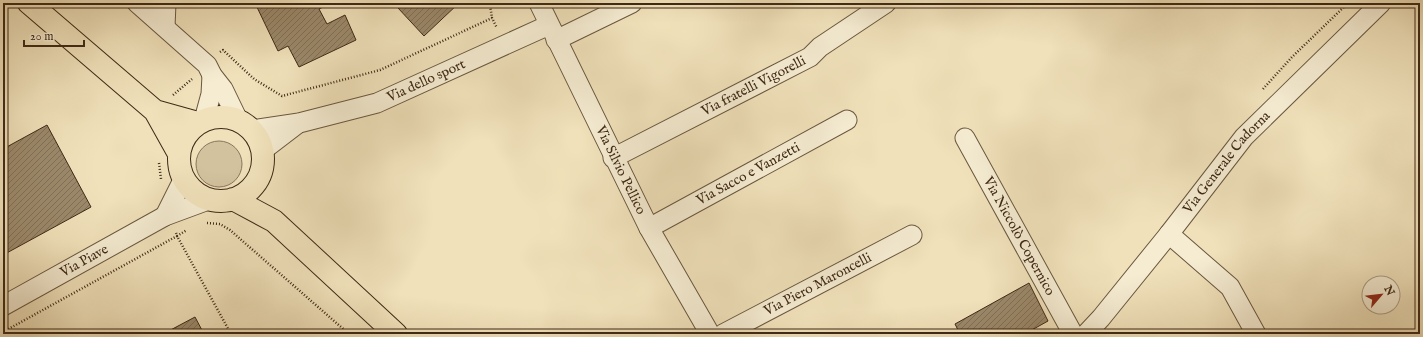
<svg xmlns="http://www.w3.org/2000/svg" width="1423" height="337" viewBox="0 0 1423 337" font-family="'IM FELL English',serif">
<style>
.grass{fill:#d2c29e;stroke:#88765a}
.building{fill:url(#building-hatch);stroke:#3e2915}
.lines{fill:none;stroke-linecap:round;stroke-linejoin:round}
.minor-casing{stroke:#6a573e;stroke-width:21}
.primary-casing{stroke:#3e2915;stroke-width:24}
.path{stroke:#3e2915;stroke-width:2.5;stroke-dasharray:1 2;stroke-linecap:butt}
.minor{stroke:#f5ecd2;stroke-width:19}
.primary{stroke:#f0e1ba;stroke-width:22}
.labels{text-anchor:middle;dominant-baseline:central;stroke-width:4;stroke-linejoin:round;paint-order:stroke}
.street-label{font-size:14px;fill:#3e2915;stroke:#f5ecd2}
</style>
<defs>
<pattern id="building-hatch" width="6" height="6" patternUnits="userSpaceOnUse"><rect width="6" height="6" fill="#9b896b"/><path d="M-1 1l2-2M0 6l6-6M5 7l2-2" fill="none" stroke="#807057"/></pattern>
</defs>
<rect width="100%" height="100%" fill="#f0e1ba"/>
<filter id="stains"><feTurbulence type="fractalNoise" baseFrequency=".005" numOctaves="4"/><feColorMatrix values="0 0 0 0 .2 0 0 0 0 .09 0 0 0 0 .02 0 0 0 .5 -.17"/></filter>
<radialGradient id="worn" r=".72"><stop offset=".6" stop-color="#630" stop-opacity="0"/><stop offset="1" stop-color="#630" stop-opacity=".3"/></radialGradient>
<path class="grass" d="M196 164a23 23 0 1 1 46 0a23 23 0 1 1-46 0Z"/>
<path class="building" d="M 255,3 L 331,3 L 319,9 L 327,24 L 345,15 L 356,40 L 299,67 L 288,46 L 278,51 Z
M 403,3 L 459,3 L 424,36 L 398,8 Z
M 47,125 L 91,207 L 3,255 L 3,149 Z
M 1029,283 L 1048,321 L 1030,331 L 1032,334 L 960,334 L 955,324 Z
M 195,317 L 204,334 L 163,334 Z"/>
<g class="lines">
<g class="minor-casing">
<g id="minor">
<path d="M 137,3 L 207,65 L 212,75 L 223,89 L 238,120"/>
<path id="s1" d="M 539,3 L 649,228 L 710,334"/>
<path d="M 165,27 L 166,3"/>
<path d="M 556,40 L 632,3"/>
<path d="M 204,120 L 211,94 L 212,75"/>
<path id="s2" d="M 252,130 L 299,123 L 377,103 L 549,25"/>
<path id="s3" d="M 965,138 L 1073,334"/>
<path d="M 262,151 L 296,125"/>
<path id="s4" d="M 613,158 L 810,57 L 820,47 L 886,3"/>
<path d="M 165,216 L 184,178"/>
<path id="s5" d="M 649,228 L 847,120"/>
<path d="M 1169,234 L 1230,287 L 1256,334"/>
<path id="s6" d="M 3,306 L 165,216 L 211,199"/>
<path id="s7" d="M 723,334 L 912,235"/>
<path id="s8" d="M 1086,334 L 1101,318 L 1169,234 L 1244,137 L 1381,3"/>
</g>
</g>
<g class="primary-casing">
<path id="primary" d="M 29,3 L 155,111 L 179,154
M 155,111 L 198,123
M179 159a42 42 0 1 1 84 0a42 42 0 1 1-84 0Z
M 233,199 L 274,221 L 396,334"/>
</g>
<path class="path" d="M 491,3 L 490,5 L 492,18
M 220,52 L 223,50 L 254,79 L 282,96 L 380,70 L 492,18 L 497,28
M 1263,89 L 1292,57 L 1348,3
M 173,95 L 192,79
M 159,163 L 161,179
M 207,223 L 220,224 L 230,230 L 349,334
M 176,233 L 177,236 L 187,230
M 3,332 L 177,236 L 231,334"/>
<use href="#minor" class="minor"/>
<use href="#primary" class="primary"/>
</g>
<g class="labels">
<g class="street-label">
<text stroke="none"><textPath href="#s2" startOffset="182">Via dello sport</textPath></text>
<text stroke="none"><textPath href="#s4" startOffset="158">Via fratelli Vigorelli</textPath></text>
<text stroke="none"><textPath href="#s8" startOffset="222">Via Generale Cadorna</textPath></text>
<text stroke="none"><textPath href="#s1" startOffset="186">Via Silvio Pellico</textPath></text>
<text stroke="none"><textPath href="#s5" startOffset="113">Via Sacco e Vanzetti</textPath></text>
<text stroke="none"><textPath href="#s3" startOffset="112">Via Niccolò Copernico</textPath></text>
<text stroke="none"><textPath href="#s6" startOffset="93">Via Piave</textPath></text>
<text stroke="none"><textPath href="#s7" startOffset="107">Via Piero Maroncelli</textPath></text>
</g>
</g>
<rect width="1423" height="337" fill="none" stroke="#f0e1ba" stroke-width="16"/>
<rect x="4" y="4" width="1415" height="329" fill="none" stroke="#3e2915" stroke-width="2"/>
<rect x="8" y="8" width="1407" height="321" fill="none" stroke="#3e2915"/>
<g transform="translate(1381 295) rotate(62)"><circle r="19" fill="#f5ecd2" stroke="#ac9e86"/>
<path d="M0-3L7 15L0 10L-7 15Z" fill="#8f2418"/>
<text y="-6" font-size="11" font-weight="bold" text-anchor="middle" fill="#3e2915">N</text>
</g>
<path d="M24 40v6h60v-6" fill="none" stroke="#3e2915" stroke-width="2"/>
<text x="30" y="40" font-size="12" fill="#3e2915" stroke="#f5ecd2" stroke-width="3" paint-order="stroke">20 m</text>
<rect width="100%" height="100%" filter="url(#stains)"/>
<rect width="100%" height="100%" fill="url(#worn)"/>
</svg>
